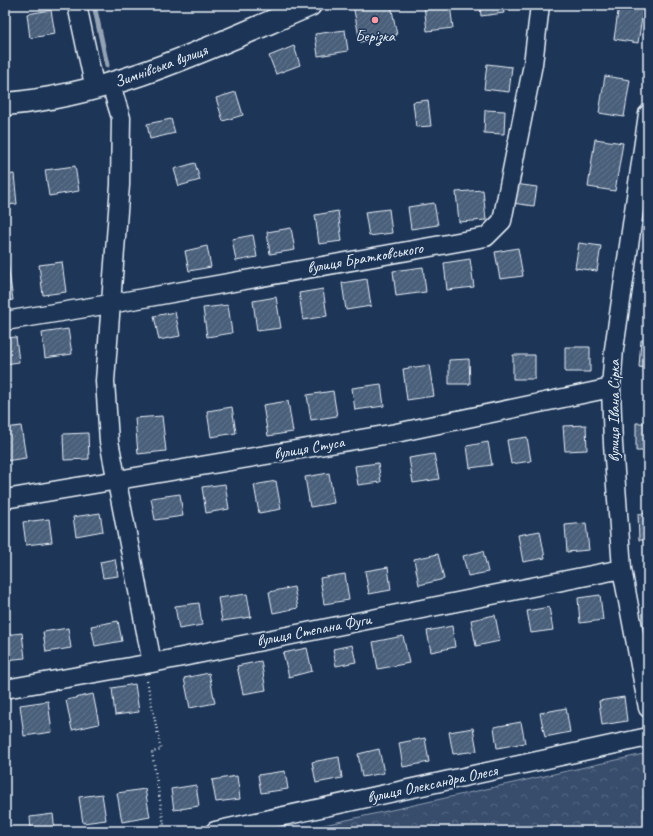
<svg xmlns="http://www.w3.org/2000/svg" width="653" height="836" viewBox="0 0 653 836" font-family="Caveat,sans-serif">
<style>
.forest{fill:url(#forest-crowns);stroke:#909fb2}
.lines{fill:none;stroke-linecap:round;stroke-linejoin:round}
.stream{stroke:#95a4b5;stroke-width:5}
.building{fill:url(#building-hatch);stroke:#e8f1f8}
.street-casing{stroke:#e8f1f8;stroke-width:21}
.secondary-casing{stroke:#e8f1f8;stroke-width:25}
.path{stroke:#e8f1f8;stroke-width:2.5;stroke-dasharray:1 3;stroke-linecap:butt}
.street{stroke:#1d3557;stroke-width:18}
.secondary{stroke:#1d3557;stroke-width:22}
.poi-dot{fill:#ff9aa2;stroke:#1d3557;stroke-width:1.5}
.labels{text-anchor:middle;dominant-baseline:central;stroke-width:3;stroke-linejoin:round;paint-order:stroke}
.poi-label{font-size:16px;fill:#e8f1f8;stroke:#1d3557}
.street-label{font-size:16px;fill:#e8f1f8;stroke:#1d3557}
</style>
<defs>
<pattern id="forest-crowns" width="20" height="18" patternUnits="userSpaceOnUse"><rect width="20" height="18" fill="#374d6c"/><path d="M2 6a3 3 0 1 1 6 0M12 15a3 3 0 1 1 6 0" fill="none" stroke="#546782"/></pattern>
<pattern id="building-hatch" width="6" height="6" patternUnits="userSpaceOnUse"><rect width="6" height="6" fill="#495e7a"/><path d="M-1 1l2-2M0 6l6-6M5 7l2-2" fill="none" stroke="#63768e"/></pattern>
</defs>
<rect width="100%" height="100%" fill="#1d3557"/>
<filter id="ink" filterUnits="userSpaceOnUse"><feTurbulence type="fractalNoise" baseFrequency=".025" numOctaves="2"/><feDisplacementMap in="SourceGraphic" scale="8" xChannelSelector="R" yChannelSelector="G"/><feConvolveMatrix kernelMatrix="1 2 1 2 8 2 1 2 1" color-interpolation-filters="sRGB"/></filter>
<g filter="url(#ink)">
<path class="forest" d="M 648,753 L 648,831 L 297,831 Z"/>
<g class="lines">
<path class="stream" d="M 94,5 L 107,65"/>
</g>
<path class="building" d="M 353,5 L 391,5 L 397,35 L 360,42 Z
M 424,5 L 450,5 L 453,28 L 427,31 Z
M 480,5 L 502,5 L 504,13 L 481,16 Z
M 619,5 L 644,5 L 638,43 L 614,39 Z
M 51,10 L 55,34 L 30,38 L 27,14 Z
M 345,30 L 348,51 L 318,56 L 315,34 Z
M 294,46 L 300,65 L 276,74 L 269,56 Z
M 487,64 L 512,67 L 509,92 L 484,89 Z
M 605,76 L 630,80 L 624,117 L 599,113 Z
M 236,92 L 243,115 L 223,121 L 216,98 Z
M 428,100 L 431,126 L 416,127 L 413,102 Z
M 485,110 L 505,111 L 504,134 L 484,133 Z
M 171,119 L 175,133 L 150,139 L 147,124 Z
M 595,139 L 623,143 L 615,191 L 588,187 Z
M 195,163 L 200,180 L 179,186 L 174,169 Z
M 75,166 L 79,191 L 49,196 L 45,170 Z
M 14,174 L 17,204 L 5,205 L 5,175 Z
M 515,184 L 537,187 L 534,206 L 512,203 Z
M 483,190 L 486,220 L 459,222 L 456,192 Z
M 434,203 L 438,225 L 411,229 L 408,207 Z
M 389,209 L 392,233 L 369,236 L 365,212 Z
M 338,211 L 342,241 L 319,244 L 315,215 Z
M 291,228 L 295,250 L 270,254 L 267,232 Z
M 253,235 L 257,257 L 236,261 L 232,239 Z
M 579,243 L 601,246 L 597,271 L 575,268 Z
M 207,246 L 211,267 L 189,271 L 185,251 Z
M 518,248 L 523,276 L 500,279 L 495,252 Z
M 470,259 L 474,287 L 447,290 L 444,263 Z
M 62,262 L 66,292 L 43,295 L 39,265 Z
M 8,265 L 13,300 L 5,301 L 5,266 Z
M 423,267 L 426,292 L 396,296 L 393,271 Z
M 367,279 L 371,306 L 346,310 L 342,283 Z
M 323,289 L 327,316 L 303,320 L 299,293 Z
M 276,297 L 281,328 L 257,331 L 253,301 Z
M 228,305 L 232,333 L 207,337 L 203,308 Z
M 175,312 L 180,336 L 159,340 L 154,316 Z
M 68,329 L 72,354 L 45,358 L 42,333 Z
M 16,337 L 19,362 L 5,364 L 5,338 Z
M 641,340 L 648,341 L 648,368 L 639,367 Z
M 565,347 L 590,347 L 590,372 L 565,372 Z
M 513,355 L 535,355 L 535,379 L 513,379 Z
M 469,359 L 470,384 L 449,384 L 449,360 Z
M 429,365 L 434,396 L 407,400 L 403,369 Z
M 381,384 L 384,406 L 355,410 L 352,388 Z
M 333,391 L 337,416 L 311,420 L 307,395 Z
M 288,401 L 293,432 L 268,436 L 263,405 Z
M 232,407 L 236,433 L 211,437 L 207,411 Z
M 162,416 L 166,451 L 138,454 L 135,418 Z
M 636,423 L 648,423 L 648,451 L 636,451 Z
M 586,425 L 587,450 L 565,451 L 563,426 Z
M 21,426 L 26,458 L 5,461 L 5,428 Z
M 88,433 L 89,459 L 64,460 L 63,434 Z
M 527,437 L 531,461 L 511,464 L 507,440 Z
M 488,442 L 492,465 L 470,468 L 467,446 Z
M 434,454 L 439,479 L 413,483 L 409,458 Z
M 378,463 L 381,482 L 358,485 L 355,466 Z
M 329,473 L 334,503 L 310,507 L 305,477 Z
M 276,481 L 281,509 L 259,513 L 254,485 Z
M 225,484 L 229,509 L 206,513 L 202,487 Z
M 180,494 L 183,516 L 155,520 L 151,498 Z
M 100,513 L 103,531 L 76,536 L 73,517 Z
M 648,513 L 648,540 L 639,540 L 638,514 Z
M 49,519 L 52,542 L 26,545 L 23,522 Z
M 586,523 L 589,550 L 567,552 L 565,525 Z
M 540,531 L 545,558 L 523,562 L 518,535 Z
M 483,551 L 488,572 L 468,576 L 463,556 Z
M 438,554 L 444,579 L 419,585 L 414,559 Z
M 115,559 L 118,576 L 103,578 L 100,562 Z
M 388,567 L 391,590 L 369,594 L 365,571 Z
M 345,574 L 349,600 L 324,604 L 320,578 Z
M 294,587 L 298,608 L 273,613 L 269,592 Z
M 247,594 L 251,617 L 222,621 L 218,598 Z
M 600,595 L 603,620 L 580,623 L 578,598 Z
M 199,603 L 202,625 L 179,629 L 175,606 Z
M 549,607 L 553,630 L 531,633 L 527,611 Z
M 495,615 L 500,641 L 476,646 L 471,620 Z
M 118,621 L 122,641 L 95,646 L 91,626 Z
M 452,626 L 455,647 L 431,652 L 427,631 Z
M 68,628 L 71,648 L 46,652 L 43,632 Z
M 22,633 L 25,658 L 5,660 L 5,635 Z
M 403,636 L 409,663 L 378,669 L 373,642 Z
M 352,645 L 356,662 L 336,666 L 333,649 Z
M 307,648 L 312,671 L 289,677 L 283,653 Z
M 261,661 L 266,690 L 243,694 L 237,666 Z
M 209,673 L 215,703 L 190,708 L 184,678 Z
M 135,684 L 139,712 L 115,715 L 112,688 Z
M 93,694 L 99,724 L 72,730 L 66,700 Z
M 624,697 L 627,721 L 602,725 L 599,701 Z
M 48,701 L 52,732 L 24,736 L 20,705 Z
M 566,708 L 570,732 L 545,737 L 540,713 Z
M 521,722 L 525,743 L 497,748 L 494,727 Z
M 473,728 L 477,751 L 453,754 L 449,732 Z
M 425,738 L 429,762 L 403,767 L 399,743 Z
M 379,749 L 384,773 L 362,777 L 358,754 Z
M 339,757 L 342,778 L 316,783 L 312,762 Z
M 285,771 L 288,789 L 261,793 L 258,775 Z
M 237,776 L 240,799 L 216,802 L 212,780 Z
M 196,785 L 199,806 L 174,810 L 171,789 Z
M 145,789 L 150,817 L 122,822 L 117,793 Z
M 102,794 L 106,820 L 83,823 L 79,797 Z
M 53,814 L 55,831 L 31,831 L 30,817 Z"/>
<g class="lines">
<g class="street-casing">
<path id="street" d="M 77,5 L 95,89
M 111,85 L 121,118 L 120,185 L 105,381 L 109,441 L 152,663
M 648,114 L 614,349 L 611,388 L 613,444 L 622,569 L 648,708
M 5,321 L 110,304 L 486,237 L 502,221 L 533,64 L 540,5
M 5,499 L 396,433 L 611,388
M 5,689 L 152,663 L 622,569
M 215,831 L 648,737"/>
</g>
<g class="secondary-casing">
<path id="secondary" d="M 5,104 C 114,95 211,47 310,5"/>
</g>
<path class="path" d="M 147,681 L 161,750 L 152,752 L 165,831"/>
<use href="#street" class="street"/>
<use href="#secondary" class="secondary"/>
</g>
</g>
<circle class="poi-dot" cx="375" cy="20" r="4"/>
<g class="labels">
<g class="poi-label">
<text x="375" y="36">Берізка</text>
</g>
<g class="street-label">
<text transform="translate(161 66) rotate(-20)">Зимнівська вулиця</text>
<text transform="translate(365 258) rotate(-10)">вулиця Братковського</text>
<text transform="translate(614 411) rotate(-90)">вулиця Івана Сірка</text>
<text transform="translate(309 448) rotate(-10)">вулиця Стуса</text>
<text transform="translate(314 630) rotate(-11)">вулиця Степана Фуги</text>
<text transform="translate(432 784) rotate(-12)">вулиця Олександра Олеся</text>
</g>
</g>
<rect width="653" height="836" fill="none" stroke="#1d3557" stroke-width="20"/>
<rect x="10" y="10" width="633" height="816" fill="none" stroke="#e8f1f8" stroke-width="1.5" filter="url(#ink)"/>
</svg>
